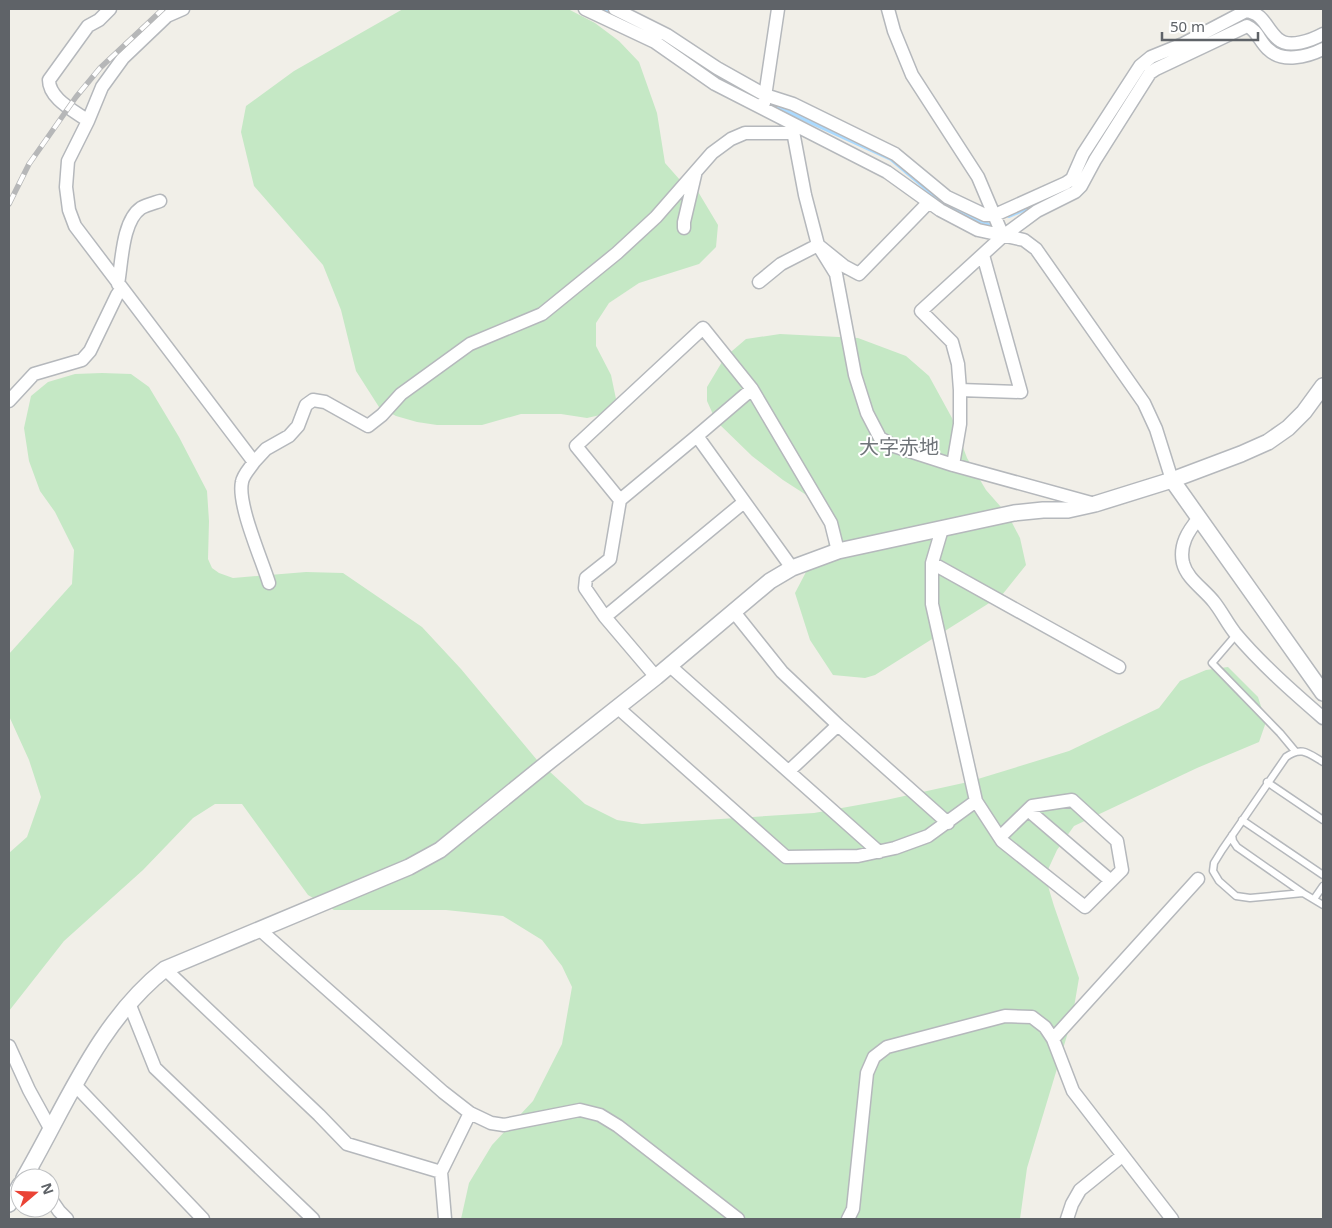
<svg xmlns="http://www.w3.org/2000/svg" width="1332" height="1228" viewBox="0 0 1332 1228" font-family="'Noto Sans','Noto Sans JP',sans-serif">
<style>
.green{fill:#c5e8c5}
.lines{fill:none;stroke-linecap:round;stroke-linejoin:round}
.stream{stroke:#aadaff;stroke-width:4}
.service-casing{stroke:#b5b8bc;stroke-width:9}
.minor-casing{stroke:#b5b8bc;stroke-width:15}
.tertiary-casing{stroke:#b5b8bc;stroke-width:18}
.service{stroke:#fff;stroke-width:6}
.minor{stroke:#fff;stroke-width:12}
.tertiary{stroke:#fff;stroke-width:15}
.rail-casing{stroke:#b6b7b8;stroke-width:5.5}
.rail{stroke:#fff;stroke-width:4;stroke-dasharray:11;stroke-linecap:butt}
.labels{text-anchor:middle;dominant-baseline:central;stroke-width:4;stroke-linejoin:round;paint-order:stroke}
.quarter-label{font-size:20px;fill:#70757a;stroke:#fff}
</style>
<rect width="100%" height="100%" fill="#f1efe8"/>
<path class="green" d="M 403,9 L 568,9 L 595,23 L 619,41 L 639,62 L 657,113 L 665,163 L 680,180 L 697,190 L 718,225 L 716,247 L 699,264 L 639,283 L 609,303 L 596,323 L 596,346 L 611,375 L 616,399 L 609,413 L 587,418 L 561,414 L 521,414 L 482,425 L 437,425 L 417,422 L 396,416 L 379,407 L 356,371 L 341,310 L 323,265 L 254,186 L 241,132 L 246,106 L 294,71 Z
M 780,334 L 858,338 L 906,356 L 929,376 L 952,418 L 967,458 L 986,490 L 1008,515 L 1020,538 L 1026,565 L 1002,595 L 875,675 L 865,678 L 833,675 L 810,640 L 795,593 L 806,572 L 824,552 L 834,535 L 811,498 L 783,480 L 752,456 L 716,421 L 707,401 L 707,387 L 725,357 L 746,339 Z
M 102,373 L 131,374 L 149,387 L 179,437 L 207,491 L 209,521 L 208,559 L 212,568 L 219,573 L 233,578 L 306,572 L 343,573 L 422,627 L 461,669 L 537,760 L 585,804 L 617,820 L 642,824 L 814,813 L 886,800 L 968,782 L 1069,751 L 1159,708 L 1180,681 L 1206,670 L 1228,667 L 1258,697 L 1266,722 L 1259,742 L 1197,768 L 1074,826 L 1057,850 L 1045,876 L 1054,906 L 1079,978 L 1072,1019 L 1027,1168 L 1020,1219 L 461,1219 L 469,1183 L 492,1145 L 533,1101 L 562,1044 L 572,987 L 562,966 L 542,940 L 503,916 L 446,910 L 334,910 L 308,895 L 242,804 L 215,804 L 193,818 L 143,870 L 64,941 L 9,1011 L 9,853 L 27,837 L 41,797 L 29,760 L 9,716 L 9,654 L 72,584 L 74,550 L 55,512 L 40,491 L 29,461 L 24,428 L 31,396 L 48,382 L 75,374 Z"/>
<g class="lines">
<path class="stream" d="M 601,9 L 621,19
M 1241,23 L 1246,20 L 1256,22 L 1275,48
M 1281,50 L 1304,50
M 683,54 L 721,79 L 756,98
M 775,106 L 891,159 L 943,203 L 989,225
M 1009,216 L 1046,200"/>
<g class="service-casing">
<path id="service" d="M 1236,635 L 1212,663 L 1280,733 L 1295,751
M 1323,762 C 1308,753 1301,746 1286,757 L 1222,850 L 1214,863 L 1213,871 L 1219,881 L 1236,896 L 1250,898 L 1303,893 L 1323,905
M 1267,782 L 1323,820
M 1242,820 L 1323,875
M 1232,835 L 1233,841 L 1237,847 L 1303,893
M 1314,899 L 1323,886"/>
</g>
<g class="minor-casing">
<path id="minor" d="M 183,9 L 167,16 L 123,58 L 102,87 L 88,121 L 68,161 L 66,187 L 69,210 L 75,226 L 254,462 L 266,449 L 289,436 L 298,426 L 306,405 L 313,400 L 325,402 L 368,426 L 382,415 L 401,394 L 470,344 L 542,314 L 617,253 L 656,217 L 712,153 L 731,139 L 745,133 L 793,133
M 585,9 L 655,42 L 715,84 L 887,172 L 940,210 L 978,230 L 1024,240 L 1036,249 L 1144,403 L 1156,429 L 1172,480
M 615,9 L 667,35 L 717,68 L 765,95 L 793,104 L 895,154 L 947,197 L 985,215 L 995,215 L 1066,183 L 1072,179 L 1083,154 L 1140,66 L 1151,57 L 1183,44 L 1246,11 C 1264,13 1266,29 1278,39 C 1289,49 1312,40 1323,34
M 888,9 L 894,31 L 912,75 L 978,177 L 1003,236
M 764,103 L 778,9
M 88,121 C 75,111 49,99 49,80 L 88,26 L 99,20 L 110,9
M 792,126 L 805,195 L 818,245 L 836,274 L 855,375 L 867,413 L 880,438 L 894,446 L 953,465 L 1095,504
M 684,228 L 684,222 L 695,175
M 983,255 L 1021,392 L 960,390 L 958,364 L 952,342 L 921,311 L 1003,236 L 1037,211 L 1075,192 L 1081,186 L 1095,160 L 1150,73 L 1156,69 L 1247,26 C 1257,30 1260,42 1268,49 C 1282,63 1307,57 1323,49
M 759,282 L 781,264 L 818,245 L 844,266 L 859,274 L 929,202
M 118,284 C 122,262 122,221 141,208 C 146,205 154,203 160,201
M 9,401 L 34,374 L 82,360 L 90,351 L 117,295 L 122,288
M 697,436 L 752,389
M 254,462 C 250,468 243,475 242,482 C 237,504 262,560 269,583
M 953,465 L 960,424 L 960,390
M 620,500 L 576,446 L 703,328 L 752,389 L 831,523 L 838,551
M 1199,518 C 1188,531 1179,545 1183,563 C 1187,579 1204,589 1214,602 C 1222,612 1227,623 1235,633 C 1261,664 1293,692 1323,718
M 932,563 L 1119,667
M 734,612 L 782,672 L 838,725 L 948,823
M 605,617 L 744,502
M 670,666 L 879,852
M 656,677 L 605,617 L 585,588 L 586,578 L 610,559 L 620,500 L 697,436 L 792,568
M 617,707 L 786,857 L 858,856 L 895,848 L 928,836 L 976,801 L 932,604 L 932,563 L 942,529
M 789,771 L 838,725
M 976,801 L 1002,841 L 1085,907 L 1122,870 L 1117,841 L 1072,800 L 1032,806 L 1000,837
M 1028,810 L 1111,881
M 259,929 L 443,1092 L 470,1113 L 491,1123 L 504,1125 L 580,1110 L 600,1115 L 618,1126 L 738,1219
M 165,969 L 319,1115 L 347,1144 L 441,1172
M 129,1003 L 155,1068 L 313,1219
M 1053,1039 L 1198,879
M 9,1046 L 29,1090 L 51,1130
M 75,1085 L 203,1219
M 30,1167 L 37,1178
M 50,1198 L 59,1211 L 67,1219
M 445,1219 L 441,1172 L 470,1113
M 848,1219 L 853,1209 L 867,1073 L 874,1057 L 887,1047 L 1005,1016 L 1032,1017 L 1045,1027 L 1053,1039 L 1073,1091 L 1172,1219
M 1067,1219 L 1072,1204 L 1080,1190 L 1122,1156"/>
</g>
<g class="tertiary-casing">
<path id="tertiary" d="M 1172,480 L 1323,693
M 24,1178 C 66,1106 98,1022 165,969 L 409,867 L 440,850 L 551,760 L 656,677 L 770,581 L 792,568 L 838,551 L 1014,513 L 1043,510 L 1068,510 L 1095,504 L 1172,480 L 1241,454 L 1268,442 L 1288,428 L 1304,412 L 1323,386
M 9,1204 L 20,1185"/>
</g>
<use href="#service" class="service"/>
<use href="#minor" class="minor"/>
<use href="#tertiary" class="tertiary"/>
<g class="rail-casing">
<path id="rail" d="M 9,204 L 29,164 L 76,97 L 100,68 L 163,9"/>
</g>
<use href="#rail" class="rail"/>
</g>
<g class="labels">
<g class="quarter-label">
<text x="899" y="446">大字赤地</text>
</g>
</g>
<rect width="1332" height="1228" fill="none" stroke="#5f6368" stroke-width="20"/>
<g transform="translate(35 1193) rotate(71)"><circle r="24" fill="#ffffff" stroke="#bfc1c3"/>
<path d="M0-4L9 19L0 12L-9 19Z" fill="#ea4335"/>
<text y="-8" font-size="14" font-weight="bold" text-anchor="middle" fill="#5f6368">N</text>
</g>
<path d="M1162 32v8h96v-8" fill="none" stroke="#5f6368" stroke-width="2.5"/>
<text x="1170" y="32" font-size="15" fill="#5f6368" stroke="#ffffff" stroke-width="4" paint-order="stroke">50 m</text>
</svg>
